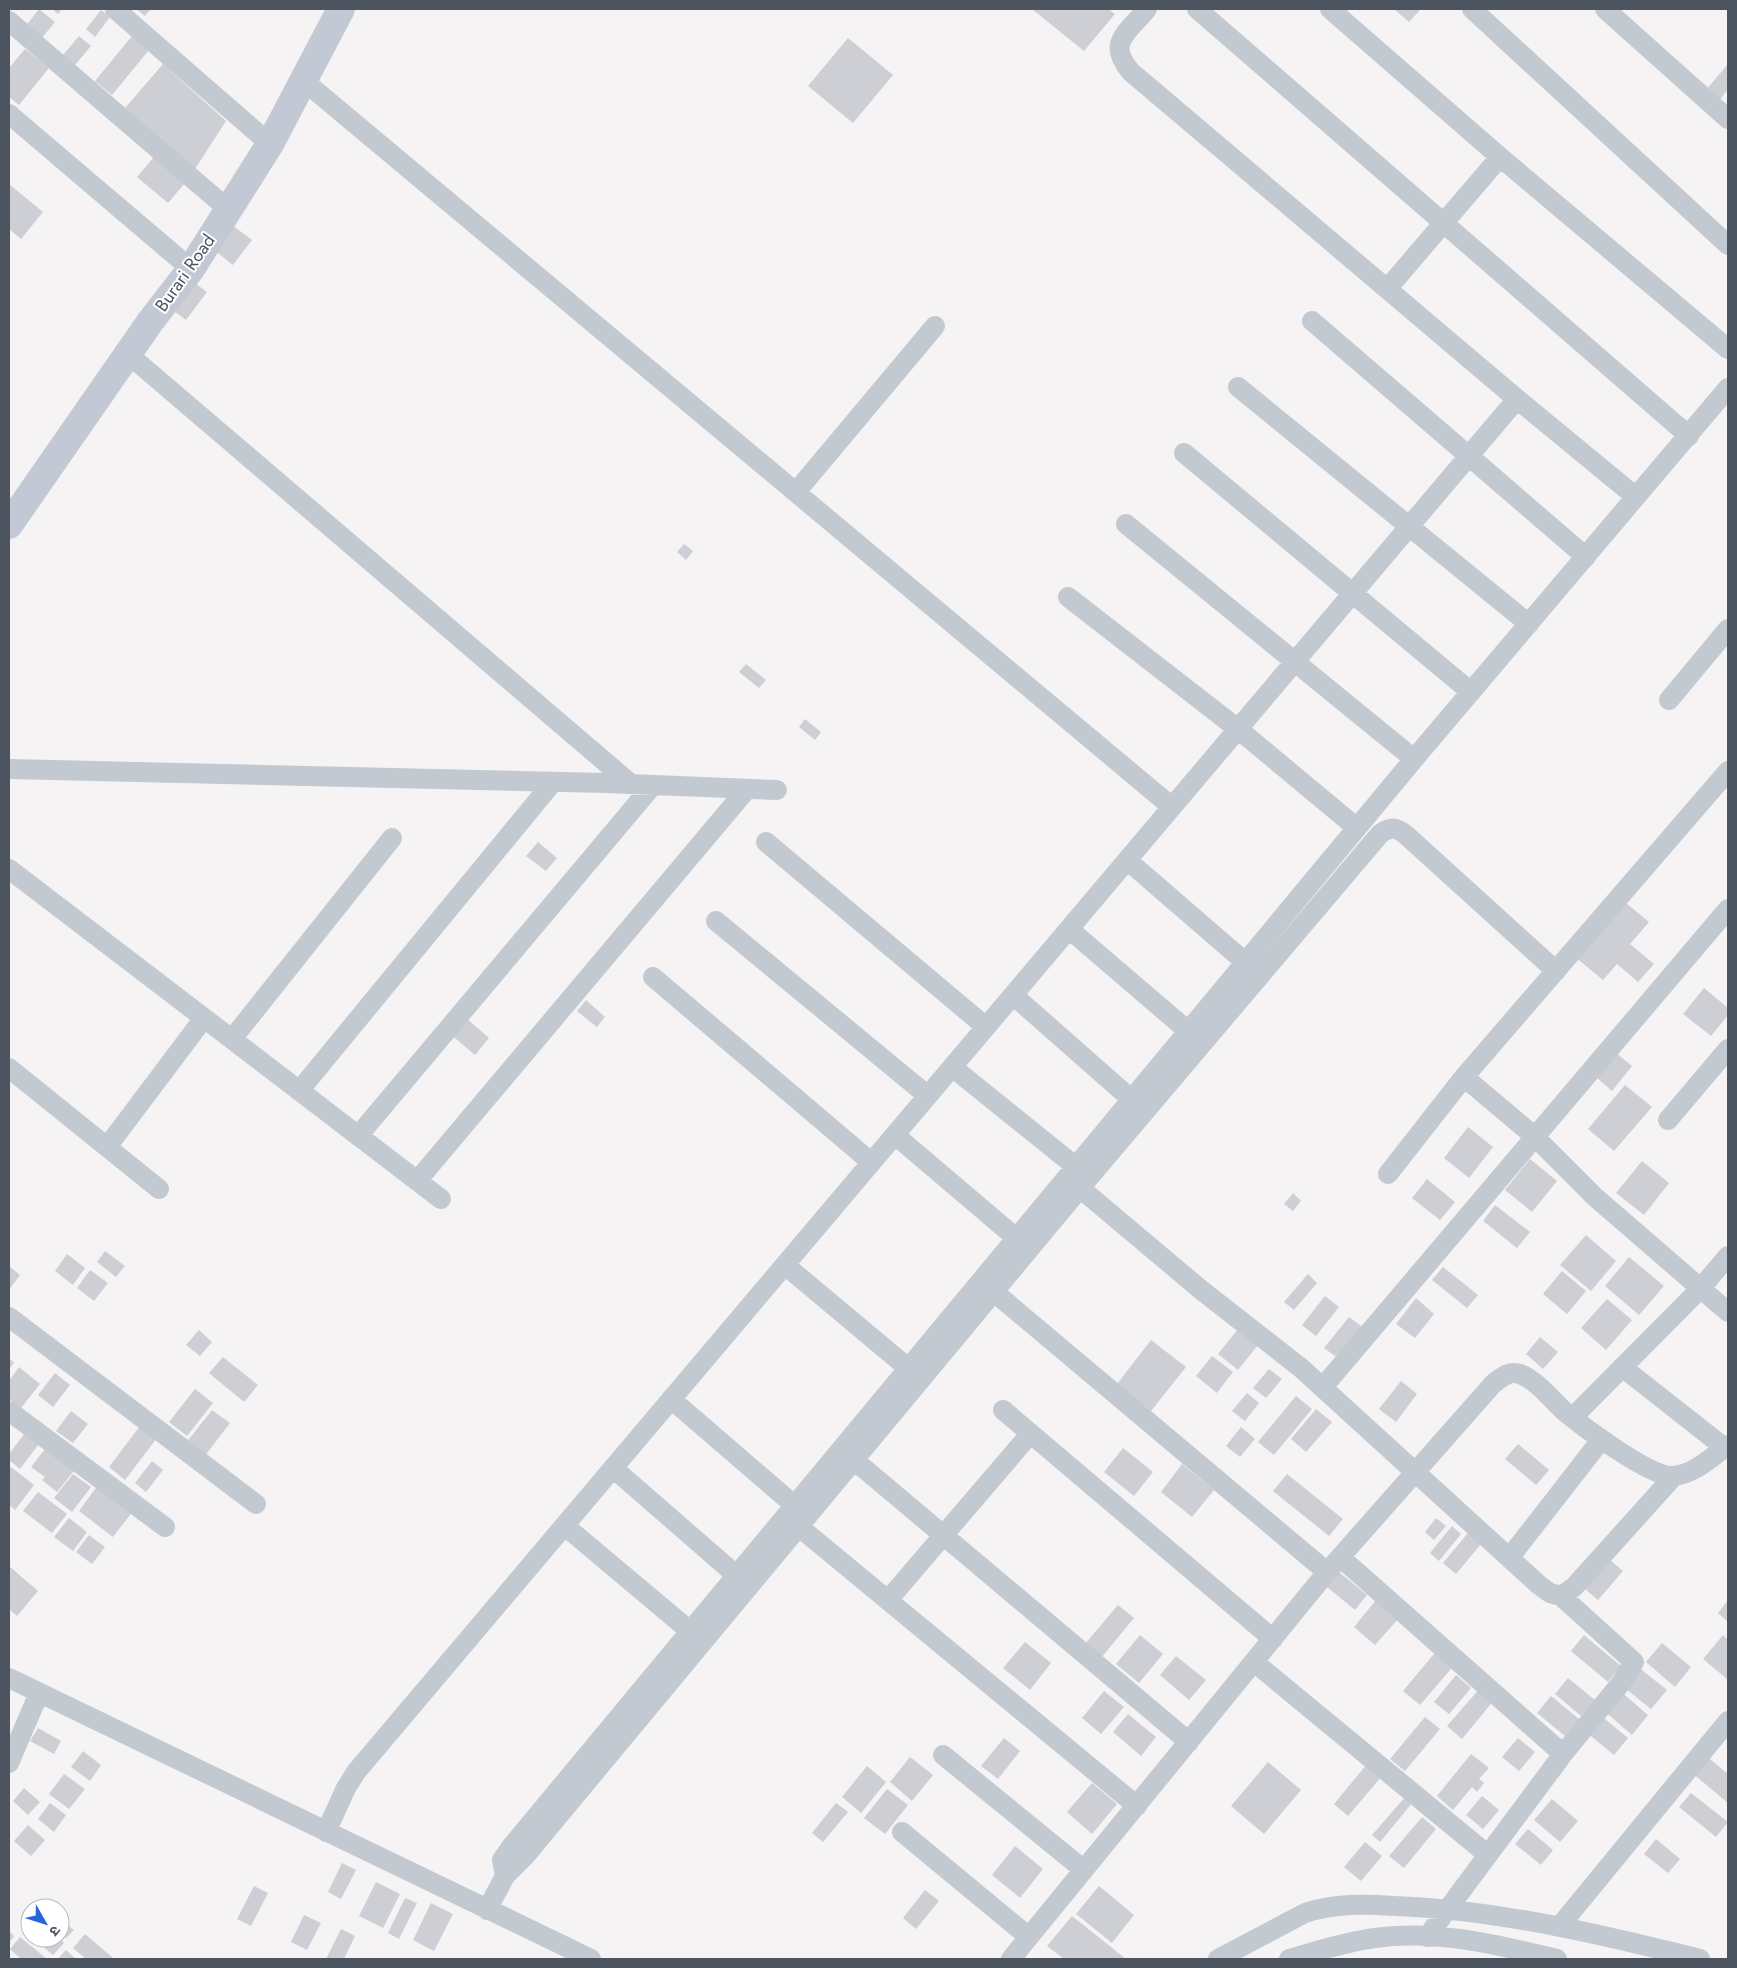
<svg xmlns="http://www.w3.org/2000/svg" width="1737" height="1968" viewBox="0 0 1737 1968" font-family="Jost,'Noto Sans Devanagari',sans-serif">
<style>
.building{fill:#cdcfd5}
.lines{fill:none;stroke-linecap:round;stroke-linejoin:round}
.street{stroke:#c2c9d0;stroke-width:20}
.secondary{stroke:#c2c9d4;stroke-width:28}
.labels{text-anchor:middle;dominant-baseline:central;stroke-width:4;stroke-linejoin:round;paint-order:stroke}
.street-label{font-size:18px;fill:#4b545f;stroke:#fff}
</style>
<rect width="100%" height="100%" fill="#f5f3f3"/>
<path class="building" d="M 39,9 L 55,22 L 41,39 L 25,27 Z
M 52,9 L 62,9 L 58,14 Z
M 136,9 L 151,9 L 145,16 Z
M 1032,9 L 1108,9 L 1115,14 L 1084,51 Z
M 1394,9 L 1421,9 L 1409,22 Z
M 101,10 L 110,17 L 95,37 L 86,29 Z
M 79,36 L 91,46 L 75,65 L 63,55 Z
M 132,36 L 149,50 L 112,95 L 95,81 Z
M 848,38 L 893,75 L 853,123 L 808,86 Z
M 25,49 L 49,68 L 19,105 L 9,97 L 9,68 Z
M 163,64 L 226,121 L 195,169 L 125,108 Z
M 1728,64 L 1728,89 L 1719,101 L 1706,90 Z
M 154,157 L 185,183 L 168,203 L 137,177 Z
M 9,184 L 43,212 L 21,239 L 9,229 Z
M 232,225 L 252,240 L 233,265 L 214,250 Z
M 195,283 L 207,292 L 186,320 L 174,311 Z
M 684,544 L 693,551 L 686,560 L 677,552 Z
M 746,664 L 766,680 L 759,688 L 739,672 Z
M 805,719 L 821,732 L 815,740 L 799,727 Z
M 538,842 L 557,858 L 546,871 L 526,856 Z
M 1621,899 L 1649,922 L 1630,944 L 1654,964 L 1638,982 L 1617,964 L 1603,980 L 1574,956 Z
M 1704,988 L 1728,1008 L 1728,1015 L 1711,1036 L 1683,1014 Z
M 586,1000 L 605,1017 L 597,1027 L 577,1011 Z
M 464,1016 L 489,1038 L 475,1055 L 449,1033 Z
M 1615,1052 L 1632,1066 L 1612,1091 L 1595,1076 Z
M 1625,1085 L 1652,1107 L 1614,1151 L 1588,1129 Z
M 1468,1127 L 1493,1147 L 1469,1178 L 1444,1158 Z
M 1530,1159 L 1557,1181 L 1532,1212 L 1505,1190 Z
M 1642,1161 L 1669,1183 L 1644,1215 L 1616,1193 Z
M 1427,1179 L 1455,1202 L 1440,1220 L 1412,1198 Z
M 1293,1193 L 1301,1201 L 1293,1211 L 1284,1204 Z
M 1495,1205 L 1530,1232 L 1517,1248 L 1483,1221 Z
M 1586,1235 L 1616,1261 L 1591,1291 L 1560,1265 Z
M 105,1251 L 125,1266 L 116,1277 L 97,1262 Z
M 67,1254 L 85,1268 L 73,1285 L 55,1271 Z
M 1629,1257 L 1664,1286 L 1639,1315 L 1605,1286 Z
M 9,1266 L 20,1275 L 9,1290 Z
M 1443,1267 L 1478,1295 L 1467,1308 L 1432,1280 Z
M 90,1270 L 108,1283 L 94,1301 L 77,1288 Z
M 1562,1271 L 1586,1291 L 1567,1314 L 1543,1294 Z
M 1308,1274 L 1317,1283 L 1294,1310 L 1284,1302 Z
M 1325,1296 L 1339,1307 L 1316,1336 L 1302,1325 Z
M 1416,1298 L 1434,1314 L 1415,1338 L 1396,1324 Z
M 1607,1299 L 1632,1320 L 1606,1350 L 1581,1328 Z
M 1349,1317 L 1364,1328 L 1339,1359 L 1324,1348 Z
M 1238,1329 L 1258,1345 L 1238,1370 L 1218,1354 Z
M 199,1330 L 212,1342 L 200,1356 L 186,1345 Z
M 1540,1337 L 1558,1352 L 1543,1369 L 1526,1354 Z
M 1151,1340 L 1186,1367 L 1151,1411 L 1117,1384 Z
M 1212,1356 L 1233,1372 L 1217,1393 L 1196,1376 Z
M 223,1357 L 258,1385 L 244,1402 L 209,1373 Z
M 9,1358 L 14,1363 L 9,1369 Z
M 19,1367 L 40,1384 L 21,1408 L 9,1399 L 9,1381 Z
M 1269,1369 L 1282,1379 L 1266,1398 L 1253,1388 Z
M 55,1373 L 70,1385 L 53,1407 L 38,1395 Z
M 1401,1381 L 1417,1394 L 1396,1422 L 1379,1409 Z
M 195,1389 L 213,1403 L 187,1436 L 169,1422 Z
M 1247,1393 L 1259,1403 L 1245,1421 L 1232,1411 Z
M 1296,1396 L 1312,1409 L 1274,1455 L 1258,1442 Z
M 1316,1409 L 1332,1422 L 1306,1452 L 1291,1439 Z
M 212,1410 L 230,1423 L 204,1457 L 186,1443 Z
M 71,1411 L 88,1424 L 73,1443 L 56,1431 Z
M 140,1426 L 157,1438 L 125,1480 L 109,1467 Z
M 1241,1427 L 1255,1439 L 1240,1457 L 1226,1446 Z
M 25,1433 L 39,1444 L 20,1469 L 9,1460 L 9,1454 Z
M 1518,1444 L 1549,1470 L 1536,1485 L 1505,1459 Z
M 48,1445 L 77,1467 L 57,1492 L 42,1480 L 45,1477 L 31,1467 Z
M 1123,1448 L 1153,1472 L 1134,1496 L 1104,1472 Z
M 152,1461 L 163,1470 L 146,1492 L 135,1483 Z
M 1182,1464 L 1214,1490 L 1192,1517 L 1161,1492 Z
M 11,1467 L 34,1485 L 15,1510 L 9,1505 L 9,1470 Z
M 73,1474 L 91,1487 L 72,1512 L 54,1498 Z
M 1287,1474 L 1343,1519 L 1329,1536 L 1273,1491 Z
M 98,1485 L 133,1511 L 113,1537 L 79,1511 Z
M 38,1492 L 67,1514 L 52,1533 L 23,1511 Z
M 69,1518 L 87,1532 L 73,1551 L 54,1537 Z
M 1436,1518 L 1446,1526 L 1434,1540 L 1425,1532 Z
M 1452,1526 L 1461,1534 L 1439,1561 L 1430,1553 Z
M 1468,1533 L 1481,1544 L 1456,1574 L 1443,1563 Z
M 89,1535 L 105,1547 L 92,1564 L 76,1552 Z
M 1610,1560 L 1623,1571 L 1598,1600 L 1585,1589 Z
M 9,1566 L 38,1591 L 17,1616 L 9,1609 Z
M 1339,1572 L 1367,1595 L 1355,1610 L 1327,1587 Z
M 1376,1600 L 1399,1618 L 1375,1645 L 1354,1627 Z
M 1728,1600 L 1728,1622 L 1718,1613 Z
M 1118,1605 L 1134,1618 L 1101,1658 L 1085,1644 Z
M 1140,1635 L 1163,1654 L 1139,1683 L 1116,1664 Z
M 1584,1635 L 1621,1666 L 1608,1682 L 1571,1651 Z
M 1723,1635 L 1728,1640 L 1728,1680 L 1703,1659 Z
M 1025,1642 L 1051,1663 L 1030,1690 L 1003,1668 Z
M 1662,1643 L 1691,1667 L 1675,1687 L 1646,1662 Z
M 1438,1649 L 1456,1663 L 1420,1705 L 1403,1691 Z
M 1176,1656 L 1206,1680 L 1189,1700 L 1160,1675 Z
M 1637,1666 L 1667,1690 L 1651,1709 L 1621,1685 Z
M 1456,1675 L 1471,1688 L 1449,1714 L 1434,1702 Z
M 1568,1678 L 1595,1700 L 1581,1716 L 1555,1694 Z
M 1481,1687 L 1495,1699 L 1462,1739 L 1447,1726 Z
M 1619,1690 L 1648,1715 L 1632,1735 L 1602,1709 Z
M 1104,1691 L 1124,1707 L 1101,1734 L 1082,1718 Z
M 1551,1696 L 1579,1719 L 1565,1736 L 1537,1713 Z
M 1128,1714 L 1156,1737 L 1141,1756 L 1113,1732 Z
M 1600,1715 L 1628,1738 L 1614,1755 L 1586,1732 Z
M 1425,1717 L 1440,1729 L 1405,1771 L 1390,1759 Z
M 38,1728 L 61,1741 L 54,1754 L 30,1741 Z
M 1004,1738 L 1020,1751 L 998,1779 L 981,1766 Z
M 1518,1738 L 1535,1752 L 1519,1771 L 1502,1757 Z
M 83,1751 L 101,1765 L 90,1781 L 71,1767 Z
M 1471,1754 L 1489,1768 L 1479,1779 L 1484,1783 L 1477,1792 L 1472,1787 L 1453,1810 L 1437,1796 Z
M 1705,1755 L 1728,1774 L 1728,1803 L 1691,1772 Z
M 910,1757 L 933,1775 L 912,1801 L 890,1782 Z
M 1268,1762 L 1301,1790 L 1264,1834 L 1231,1806 Z
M 1367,1764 L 1382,1776 L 1348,1816 L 1334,1804 Z
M 867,1766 L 886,1782 L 861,1813 L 842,1797 Z
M 64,1774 L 85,1789 L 69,1809 L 49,1794 Z
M 1092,1783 L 1117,1804 L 1092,1834 L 1067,1812 Z
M 24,1788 L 40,1802 L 28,1815 L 13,1801 Z
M 887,1789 L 908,1805 L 885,1834 L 864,1818 Z
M 1691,1793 L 1728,1822 L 1716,1837 L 1679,1807 Z
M 1406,1796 L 1413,1802 L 1380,1842 L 1372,1835 Z
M 1482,1796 L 1499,1810 L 1483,1829 L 1466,1815 Z
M 1552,1799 L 1578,1821 L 1560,1842 L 1534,1820 Z
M 50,1803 L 66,1815 L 54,1832 L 38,1819 Z
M 836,1803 L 848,1812 L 823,1842 L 812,1833 Z
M 1422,1817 L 1436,1829 L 1404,1868 L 1389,1856 Z
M 28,1825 L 45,1840 L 31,1856 L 14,1841 Z
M 1528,1829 L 1553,1850 L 1541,1865 L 1515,1844 Z
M 1656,1839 L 1680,1859 L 1668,1873 L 1644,1854 Z
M 1365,1842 L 1382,1856 L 1361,1881 L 1344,1867 Z
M 1015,1846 L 1043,1869 L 1020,1898 L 992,1875 Z
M 342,1863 L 356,1870 L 341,1899 L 328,1892 Z
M 376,1882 L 400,1894 L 383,1928 L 359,1916 Z
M 254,1886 L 268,1893 L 251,1926 L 237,1919 Z
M 1099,1886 L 1134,1915 L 1112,1943 L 1076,1914 Z
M 925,1890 L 939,1901 L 916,1929 L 903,1918 Z
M 405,1898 L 417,1903 L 399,1939 L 388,1933 Z
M 431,1903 L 453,1914 L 434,1951 L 413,1940 Z
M 304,1915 L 321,1923 L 307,1950 L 291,1942 Z
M 1072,1916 L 1126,1959 L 1064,1959 L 1047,1946 Z
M 60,1919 L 74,1930 L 66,1938 L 60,1933 Z
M 341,1929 L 355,1936 L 344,1959 L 326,1959 Z
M 9,1931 L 14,1936 L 9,1943 Z
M 85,1934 L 113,1958 L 112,1959 L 86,1959 L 73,1948 Z
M 20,1937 L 47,1959 L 21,1959 L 10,1949 Z
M 32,1938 L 59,1938 L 64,1943 L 53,1955 Z
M 66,1950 L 76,1959 L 58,1959 Z"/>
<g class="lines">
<path class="street" d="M 115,9 L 270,144
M 1147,9 C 1127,33 1106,43 1131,72 L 1517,399 L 1636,497
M 1197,9 L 1689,436
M 1330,9 L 1500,157 L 1728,349
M 1472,9 L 1728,245
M 1605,9 L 1728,119
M 9,21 L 229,210
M 304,81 L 1172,807
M 9,114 L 191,269
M 1387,289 L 1500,157
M 1312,321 L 1586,557
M 128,354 L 631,784
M 1238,387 L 1529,624
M 1184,453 L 1471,692
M 796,492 L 935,326
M 1126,524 L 1414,759
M 1068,597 L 1238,729 L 1357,828
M 1669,700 L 1728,629
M 9,769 L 606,783 L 777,790
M 766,842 L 986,1027
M 1127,860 L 1245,962
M 9,869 L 441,1199
M 716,921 L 928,1096
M 1069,929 L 1188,1031
M 653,977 L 871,1162
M 1013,995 L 1131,1099
M 232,1039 L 392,838
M 952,1067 L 1075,1166
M 9,1068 L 159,1189
M 1464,1077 L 1534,1136 L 1595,1197 L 1728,1312
M 299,1091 L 553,782
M 1668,1120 L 1728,1049
M 895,1135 L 1016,1238
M 358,1136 L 653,785
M 107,1147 L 204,1018
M 1388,1174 L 1464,1077 L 1728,771
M 417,1181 L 747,789
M 1080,1188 L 1200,1289 L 1301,1368 L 1539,1585 L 1550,1593 L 1561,1596 L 1574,1587 L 1674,1476
M 785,1265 L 908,1368
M 994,1292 L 1327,1572
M 9,1317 L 256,1504
M 1622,1367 L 1725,1448
M 1323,1387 L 1728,909
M 671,1399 L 794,1505
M 1003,1410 L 1273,1639
M 9,1411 L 165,1527
M 1572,1418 L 1700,1289 L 1728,1256
M 854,1460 L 1189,1742
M 613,1468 L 736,1575
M 565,1526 L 690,1631
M 798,1526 L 1137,1806
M 1340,1557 L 1563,1754
M 1510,1557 L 1601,1440
M 888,1600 L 1030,1434
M 1254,1662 L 1488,1855
M 9,1678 L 591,1959
M 943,1755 L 1084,1870
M 9,1763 L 39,1693
M 326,1832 L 346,1788 L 356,1772 L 1517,399
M 902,1832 L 1029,1937
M 505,1876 L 525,1856 L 1080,1188 L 1380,834 C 1391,826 1396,827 1406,835 L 1556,971
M 487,1910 L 505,1876 L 502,1860 L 511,1847 L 1414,759 L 1728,388
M 1559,1927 L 1728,1721
M 1427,1937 L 1563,1754 L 1621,1683 L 1634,1662 L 1561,1596
M 1011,1959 L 1327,1572 L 1493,1384 C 1501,1378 1509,1370 1520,1374 C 1536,1380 1551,1399 1564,1411 C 1583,1427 1649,1476 1672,1476 C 1693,1475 1712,1457 1728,1445
M 1218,1959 L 1305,1913 C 1335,1903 1364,1904 1395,1906 C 1498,1910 1600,1934 1700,1959
M 1289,1959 C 1317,1951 1345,1942 1375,1938 C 1435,1929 1499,1945 1557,1959"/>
<path class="secondary" d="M 9,525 L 150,322 L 191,269 L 270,144 L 341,9"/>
</g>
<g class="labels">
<g class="street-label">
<text transform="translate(185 273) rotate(-55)">Burari Road</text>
</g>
</g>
<rect width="1737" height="1968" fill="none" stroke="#4b545f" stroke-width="20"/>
<g transform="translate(45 1923) rotate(129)"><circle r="24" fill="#ffffff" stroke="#b7bbbf"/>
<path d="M0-4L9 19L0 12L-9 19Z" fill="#2866da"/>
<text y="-8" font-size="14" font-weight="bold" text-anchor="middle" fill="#4b545f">उ</text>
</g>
</svg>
